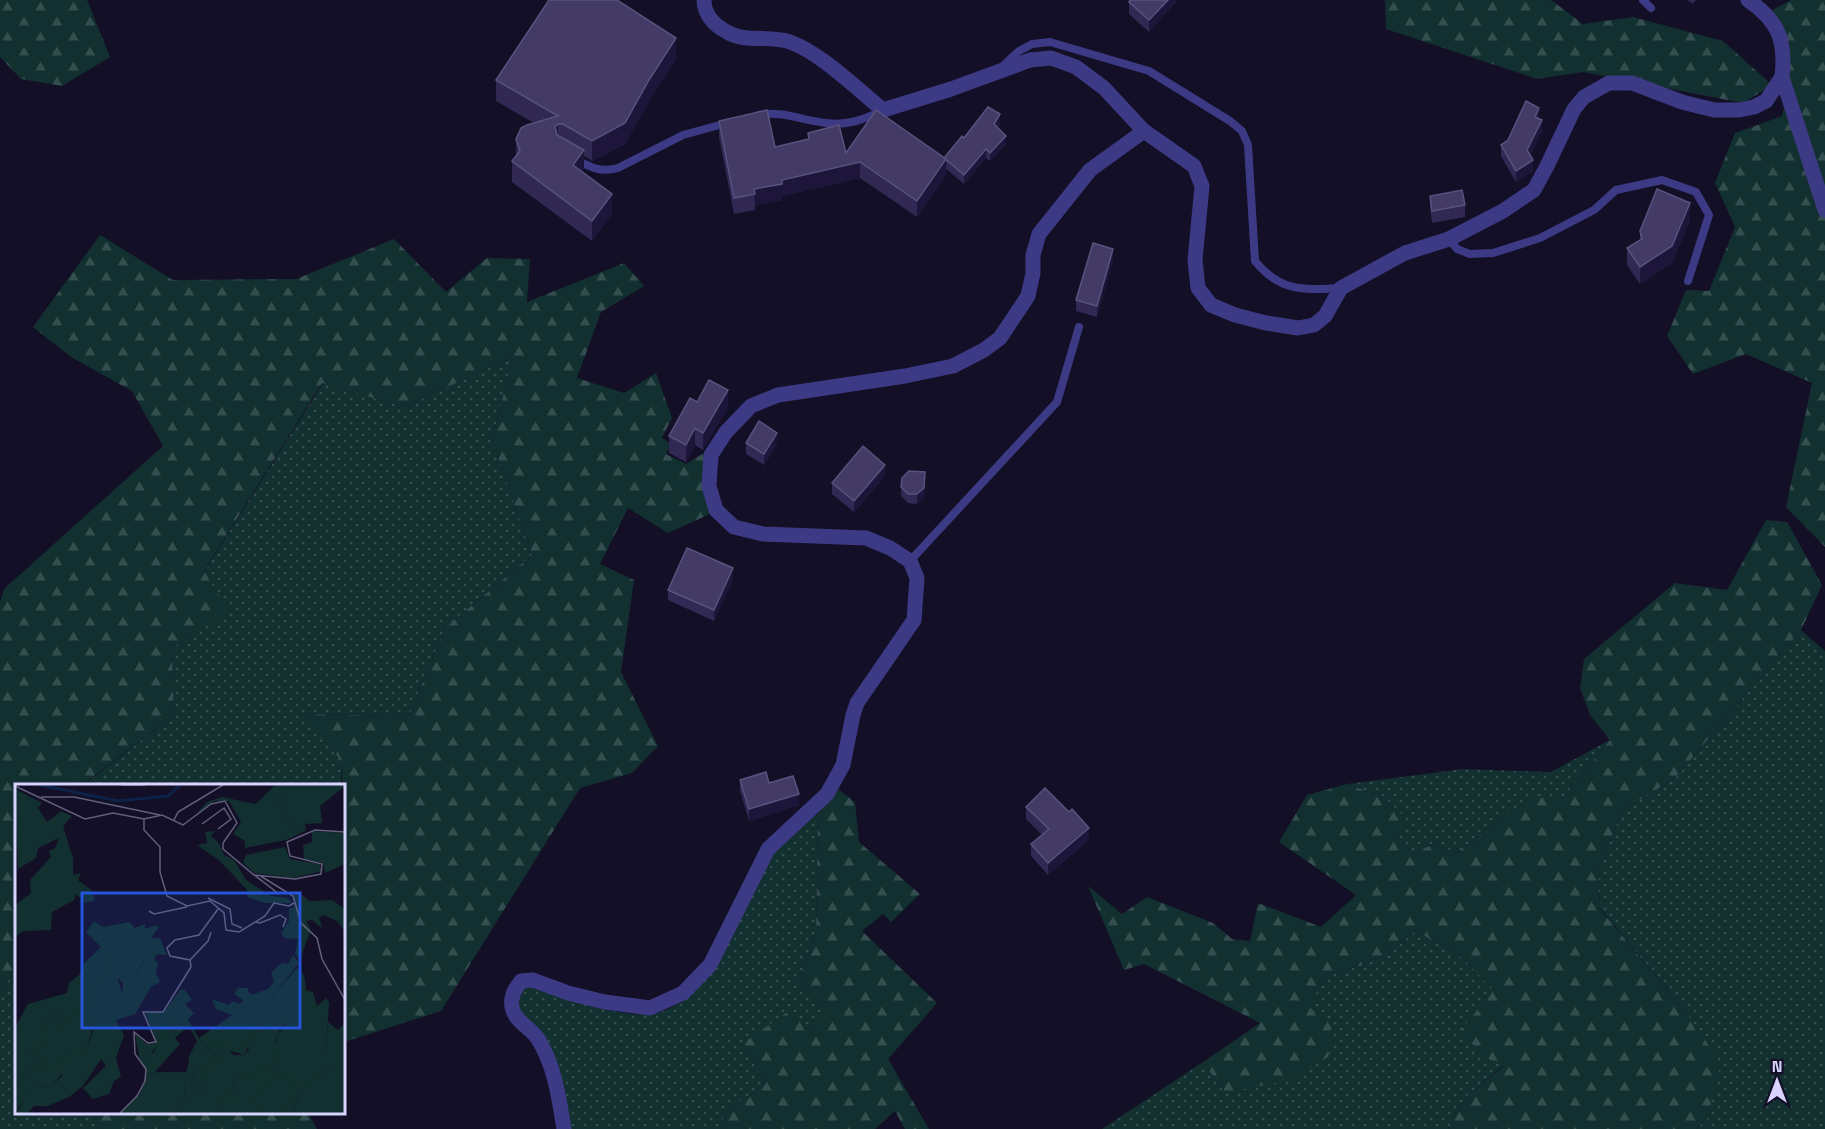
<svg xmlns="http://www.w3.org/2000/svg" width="1825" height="1129" viewBox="0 0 1825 1129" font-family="'Space Grotesk',sans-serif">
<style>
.grass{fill:url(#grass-dots)}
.forest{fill:url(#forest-firs)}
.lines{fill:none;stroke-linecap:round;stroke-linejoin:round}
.lane{stroke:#3d3a85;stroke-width:8}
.street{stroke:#3d3a85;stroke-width:15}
.wall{fill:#312854}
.shaded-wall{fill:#1d163a}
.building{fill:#433a66;stroke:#5a527e;stroke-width:1.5}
.inset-river{fill:none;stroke:#0c2248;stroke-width:3}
.inset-road{fill:none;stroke:#625e7d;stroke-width:1.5}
.view{fill:#2655da;fill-opacity:0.15;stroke:#2655da;stroke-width:3}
.inset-edge{fill:none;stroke:#d9d4ff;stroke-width:3}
</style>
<defs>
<pattern id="grass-dots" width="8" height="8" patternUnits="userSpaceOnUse" patternTransform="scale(1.5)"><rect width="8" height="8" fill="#12302f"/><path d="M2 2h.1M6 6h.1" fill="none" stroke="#344d4e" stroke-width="1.8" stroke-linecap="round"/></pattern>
<pattern id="forest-firs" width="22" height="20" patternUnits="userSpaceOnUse" patternTransform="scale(1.5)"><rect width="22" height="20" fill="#12302f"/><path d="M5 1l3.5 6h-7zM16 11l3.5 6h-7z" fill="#344d4e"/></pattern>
</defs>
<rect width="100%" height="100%" fill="#130f26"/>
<path class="grass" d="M 513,357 L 492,440 L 532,555 L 445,628 L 409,716 L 300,714 L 342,761 L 341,785 L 82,786 L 174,715 L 172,648 L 228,612 L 204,572 L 323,383 L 404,407 Z
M 1801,630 L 1825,651 L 1825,1129 L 1696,1129 L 1707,1119 L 1688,1015 L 1600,908 L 1598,872 L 1622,811 L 1675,778 Z
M 1610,740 L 1561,800 L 1501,817 L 1458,853 L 1432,844 L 1416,854 L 1397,840 L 1405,818 L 1384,797 L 1347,784 L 1463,769 L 1551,772 Z
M 818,813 L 816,931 L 799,983 L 830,1012 L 809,1030 L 742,1044 L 766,1084 L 725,1112 L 720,1129 L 571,1129 L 522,1015 C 518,1004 517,997 525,988 L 532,987 C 563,996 621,1019 652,1014 C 664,1012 676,1005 687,999 L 773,853 Z
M 1415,931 L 1458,954 L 1495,990 L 1504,1065 L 1466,1097 L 1448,1129 L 1102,1129 L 1203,1062 L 1225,1093 L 1308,1007 L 1327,974 L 1364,965 L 1391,952 Z
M 16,966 L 16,1112 L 94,1113 L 100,1129 L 0,1129 L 0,996 Z"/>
<path class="forest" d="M 0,0 L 87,0 L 110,57 L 62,86 L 21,79 L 0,57 Z
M 1385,0 L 1551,0 L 1583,24 L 1633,17 L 1723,41 L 1772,85 L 1743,103 L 1583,72 L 1537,79 L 1386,29 Z
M 1791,0 L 1825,0 L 1825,547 L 1786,507 L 1812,383 L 1746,354 L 1693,374 L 1667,336 L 1686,290 L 1709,291 L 1735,227 L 1715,183 L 1735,133 L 1782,116 L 1789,84 L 1768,12 Z
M 100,235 L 173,280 L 296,279 L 394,239 L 446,292 L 487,258 L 530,259 L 527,302 L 624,263 L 644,286 L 601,312 L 577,378 L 624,393 L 656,373 L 672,418 L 662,438 L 671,444 L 666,454 L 686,464 L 704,453 L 710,514 L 668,533 L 628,508 L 600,564 L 634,580 L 621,672 L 658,746 L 632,773 L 580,788 L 441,1011 L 344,1042 L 342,761 L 299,714 L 409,716 L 445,628 L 532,555 L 492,440 L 513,357 L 404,407 L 322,383 L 204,571 L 229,612 L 172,648 L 174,715 L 82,785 L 16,786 L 16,966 L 0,996 L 0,602 L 4,589 L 163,446 L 132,391 L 71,357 L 33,327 Z
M 1766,520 L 1787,522 L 1822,585 L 1801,630 L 1675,778 L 1622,811 L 1598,872 L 1600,909 L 1688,1015 L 1721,1063 L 1707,1119 L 1696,1129 L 1448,1129 L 1466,1097 L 1504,1066 L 1482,1056 L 1461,1030 L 1494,990 L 1458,954 L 1415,931 L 1391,952 L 1364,965 L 1327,974 L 1309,1007 L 1332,1022 L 1328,1057 L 1290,1080 L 1225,1093 L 1203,1062 L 1260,1023 L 1144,964 L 1124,970 L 1088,886 L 1122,914 L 1147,897 L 1213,923 L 1232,939 L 1250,941 L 1258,903 L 1321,927 L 1356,895 L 1279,842 L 1307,795 L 1347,784 L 1384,797 L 1406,818 L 1397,840 L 1416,854 L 1432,844 L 1458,853 L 1501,817 L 1535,797 L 1561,800 L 1610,740 L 1590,715 L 1580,688 L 1584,659 L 1675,583 L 1727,590 Z
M 838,789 L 855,802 L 859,842 L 920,894 L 891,922 L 883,914 L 862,931 L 937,1003 L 888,1059 L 929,1129 L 905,1129 L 895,1111 L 875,1129 L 720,1129 L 725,1112 L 766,1084 L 742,1044 L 790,1010 L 809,1030 L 829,1012 L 799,983 L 816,931 L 818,813 L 833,798 Z
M 94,1113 L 308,1113 L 317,1129 L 100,1129 Z"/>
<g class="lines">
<path class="lane" d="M 1643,0 L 1651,8
M 1003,66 L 1019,51 L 1032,44 L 1050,42 L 1149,71 L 1230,121 L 1242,131 L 1248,145 L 1255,261 C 1280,292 1303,290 1340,288
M 759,115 C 782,110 803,121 826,123 C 846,126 863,120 881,111
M 575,159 C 590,167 600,173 618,168 L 683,135 L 727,123
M 1449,239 L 1457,249 L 1470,254 L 1493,253 L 1540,238 L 1594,210 L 1616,190 L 1662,180 L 1696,192 L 1709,215 L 1688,281
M 910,561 L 1057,402 L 1079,327"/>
<path class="street" d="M 704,0 C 704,14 714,25 727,32 C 745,43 770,35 790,42 C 821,53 857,89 883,110 L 951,89 L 1030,60 L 1051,58 L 1076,67 L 1104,88 L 1144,131 L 1194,166 L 1202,186 L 1195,260 L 1198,288 L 1211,305 L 1235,315 L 1266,323 L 1298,328 L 1314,325 L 1325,316 L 1341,288 L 1405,253 L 1449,239 L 1503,211 L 1534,190 L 1547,166 L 1574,109 L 1584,97 L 1609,83 L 1632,83 L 1682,102 L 1714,110 L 1739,110 L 1754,107 L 1766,101 L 1782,77
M 1748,0 C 1779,21 1786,41 1782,77 L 1825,210
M 564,1129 C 559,1099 555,1066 538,1039 C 530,1027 515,1022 512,1007 C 510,996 515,989 521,981 L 533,980 L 568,993 L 605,1002 L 650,1008 L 683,993 L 710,965 L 768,849 L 827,794 L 843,765 L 853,715 L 857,703 L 914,620 L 917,578 L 910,561 L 890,548 L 866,538 L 763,534 L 734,527 L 716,510 L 709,486 L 711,455 L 726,432 L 751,406 L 778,395 L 905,376 L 953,366 L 984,350 L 1000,338 L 1028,296 L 1033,273 L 1033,255 L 1039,234 L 1090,170 L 1144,131"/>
</g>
<path class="wall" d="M 1176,0 L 1176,2 L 1149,32 L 1129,14 L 1129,2 Z
M 1687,0 L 1696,0 L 1693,4 Z
M 676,59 L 649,101 L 625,144 L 592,161 L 584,156 L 584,170 L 582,172 L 612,215 L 592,241 L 512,182 L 512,161 L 516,156 L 516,139 L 534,123 L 496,101 L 496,80 Z
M 1539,119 L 1542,131 L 1530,155 L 1533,171 L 1516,182 L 1501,156 L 1501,145 Z
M 719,121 L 775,147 L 808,139 L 808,133 L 846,153 L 944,158 L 964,138 L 1000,123 L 998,127 L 1006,144 L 990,161 L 986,158 L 964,184 L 946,169 L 946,175 L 917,217 L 860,178 L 782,196 L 782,200 L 755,205 L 755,210 L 734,214 L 719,137 Z
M 1430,196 L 1465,205 L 1465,217 L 1432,223 L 1430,207 Z
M 1690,220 L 1672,263 L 1640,284 L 1627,265 L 1627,248 L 1640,241 L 1640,231 Z
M 1113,260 L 1097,317 L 1076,311 L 1076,300 Z
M 697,402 L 728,407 L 703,450 L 695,445 L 686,462 L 669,453 L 669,436 Z
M 746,443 L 777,444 L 764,465 L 746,454 Z
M 885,476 L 854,512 L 832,494 L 832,483 Z
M 925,482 L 924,498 L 917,504 L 908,503 L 901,496 L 901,487 Z
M 733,579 L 714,621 L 668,600 L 668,590 Z
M 740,780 L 769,783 L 799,805 L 749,821 L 740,791 Z
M 1026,807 L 1089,840 L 1048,875 L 1031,856 L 1031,844 L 1042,835 L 1026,819 Z"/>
<path class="shaded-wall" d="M 1168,0 L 1176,0 L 1176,2 L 1149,32 L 1149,20 Z
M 676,38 L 676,59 L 649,101 L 625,144 L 592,161 L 592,141 L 649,80 Z
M 1539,108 L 1539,119 L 1535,117 Z
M 1000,114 L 1000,123 L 994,132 L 994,124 Z
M 1542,120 L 1542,131 L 1527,161 L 1527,150 Z
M 558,124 L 558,145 L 555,127 Z
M 1006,136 L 1006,144 L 990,161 L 990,153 Z
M 986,149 L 986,158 L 964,184 L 964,175 Z
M 584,150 L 584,170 L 573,186 L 573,165 Z
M 946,159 L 946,175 L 917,217 L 917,201 Z
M 1533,160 L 1533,171 L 1516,182 L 1516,171 Z
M 860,162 L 860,178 L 782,196 L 782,200 L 755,205 L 754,189 L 782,180 Z
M 612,194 L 612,215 L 592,241 L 592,221 Z
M 1690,203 L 1690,220 L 1672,263 L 1640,284 L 1640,267 Z
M 1113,249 L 1113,260 L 1097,317 L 1097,306 Z
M 728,390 L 728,407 L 703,450 L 703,433 Z
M 695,428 L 695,445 L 686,462 L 686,445 Z
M 777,433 L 777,444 L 764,465 L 764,454 Z
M 885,465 L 885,476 L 854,512 L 854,501 Z
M 925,472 L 924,498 L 917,504 L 917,494 Z
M 733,568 L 733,579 L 714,621 L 714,610 Z
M 799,794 L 799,805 L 749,821 L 749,809 Z
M 1089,828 L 1089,840 L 1048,875 L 1048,863 Z"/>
<path class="building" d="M 549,0 L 617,0 L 676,38 L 649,80 L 625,123 L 592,141 L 563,124 L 558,124 L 555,127 L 557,135 L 584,150 L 573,165 L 612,194 L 592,221 L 512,161 L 520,151 L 516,139 L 521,128 L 527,125 L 558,116 L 496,80 Z
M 1130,0 L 1168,0 L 1149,20 L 1129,2 Z
M 1526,101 L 1539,108 L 1535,117 L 1542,120 L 1527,150 L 1533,160 L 1516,171 L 1501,145 L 1508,140 Z
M 988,107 L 1000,114 L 994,124 L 1006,136 L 990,153 L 986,149 L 964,175 L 944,158 L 962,136 L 964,138 Z
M 767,110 L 775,147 L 809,139 L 808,133 L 839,125 L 846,153 L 876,110 L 946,159 L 917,201 L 860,162 L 782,180 L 782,184 L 754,189 L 755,194 L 734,198 L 719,121 Z
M 1657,189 L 1690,203 L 1672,246 L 1640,267 L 1627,248 L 1642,239 L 1640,231 Z
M 1462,190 L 1465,205 L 1432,211 L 1430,196 Z
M 1093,243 L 1113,249 L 1097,306 L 1076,300 Z
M 709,380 L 728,390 L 703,433 L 695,428 L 686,445 L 669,436 L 690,398 L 697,402 Z
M 759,421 L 777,433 L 764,454 L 746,443 Z
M 863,446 L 885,465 L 854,501 L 832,483 Z
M 909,471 L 925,472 L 924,488 L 917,494 L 908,494 L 901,487 L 902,478 Z
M 687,548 L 733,568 L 714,610 L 668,590 Z
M 766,772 L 769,783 L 793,776 L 799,794 L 749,809 L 740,780 Z
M 1045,788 L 1069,812 L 1072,809 L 1089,828 L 1048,863 L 1031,844 L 1049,829 L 1026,807 Z"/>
<g transform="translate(15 784)">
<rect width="330" height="330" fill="#130f26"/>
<path d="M 260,1 L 277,1 L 261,16 L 284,50 L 271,56 L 230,64 L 230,57 L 218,50 L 226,38 L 214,17 L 199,17 L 182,29 L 192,18 L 207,13 L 241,20 ZM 297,47 L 330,49 L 330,80 L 310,89 L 308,79 L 289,75 L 288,61 L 297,58 ZM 270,63 L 275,75 L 304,80 L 307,87 L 279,94 L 239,89 L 228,79 L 231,71 ZM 128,152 L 126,162 L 130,175 L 116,195 L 103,195 L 107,209 L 85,220 L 72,262 L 36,302 L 20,303 L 0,329 L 0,298 L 6,296 L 14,281 L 31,275 L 14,270 L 25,242 L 43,230 L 50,234 L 47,242 L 105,155 ZM 282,184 L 289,191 L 291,206 L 298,208 L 302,222 L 311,214 L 314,219 L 311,266 L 330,266 L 330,281 L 326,286 L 320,282 L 295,299 L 283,312 L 278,329 L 267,329 L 280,308 L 239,316 L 247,329 L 210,329 L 202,319 L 206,312 L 218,306 L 219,292 L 262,281 L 262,250 L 270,243 L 257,213 ZM 165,206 L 162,226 L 166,230 L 158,239 L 156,252 L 145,258 L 131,276 L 125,277 L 120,250 L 132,260 L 141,259 L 130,227 L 149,228 ZM 236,220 L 245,227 L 246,236 L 229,271 L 186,258 L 184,254 L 210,236 L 213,239 L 225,235 L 225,225 ZM 188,262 L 205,272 L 184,310 L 176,304 L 180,282 L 173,282 L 174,272 ZM 132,288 L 171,293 L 169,315 L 160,329 L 106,329 L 125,310 Z" fill="#12302f"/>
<path d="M 277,1 L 330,1 L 330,2 L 305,22 L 307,39 L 290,40 L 291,46 L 284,50 L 261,16 ZM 0,5 L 27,19 L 23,24 L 32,38 L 46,27 L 57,32 L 48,42 L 58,74 L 58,91 L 66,89 L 63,96 L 76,106 L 80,116 L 70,119 L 61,110 L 59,116 L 37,128 L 36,146 L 8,147 L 0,153 L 0,121 L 16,109 L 15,96 L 36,73 L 34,67 L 40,64 L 44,54 L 23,64 L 21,74 L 3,85 ZM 200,47 L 196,52 L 204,59 L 209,71 L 219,76 L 231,96 L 256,112 L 272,114 L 278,119 L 250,119 L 232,113 L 232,106 L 205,77 L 182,61 L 192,59 L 190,48 ZM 283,108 L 295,117 L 317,116 L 330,125 L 330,148 L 323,138 L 310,131 L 304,133 L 307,144 L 297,136 L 291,137 L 296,146 L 285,175 L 280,170 L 283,155 L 269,154 L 266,149 L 274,137 L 274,125 L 279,123 L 278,111 ZM 79,137 L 88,143 L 114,138 L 120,144 L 130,140 L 130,145 L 141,141 L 144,143 L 136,154 L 145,154 L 152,171 L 142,170 L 139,176 L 143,179 L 141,189 L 145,198 L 136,203 L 120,230 L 101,236 L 109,251 L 101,274 L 106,293 L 99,297 L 94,310 L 78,315 L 68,304 L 91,282 L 86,275 L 68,302 L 54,313 L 33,322 L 19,322 L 13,329 L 1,329 L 9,318 L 8,311 L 20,303 L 36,302 L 48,291 L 38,285 L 38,280 L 55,270 L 62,271 L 72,262 L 79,245 L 74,232 L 85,220 L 107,209 L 108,200 L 103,194 L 116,195 L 130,176 L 126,162 L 128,152 L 115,158 L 105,155 L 91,177 L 94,182 L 88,187 L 88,195 L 74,205 L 77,211 L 67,229 L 57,231 L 45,244 L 50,234 L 43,230 L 25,242 L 31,250 L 30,258 L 15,270 L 32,275 L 24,284 L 14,281 L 6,297 L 0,298 L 0,244 L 13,220 L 52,209 L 54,199 L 65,190 L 68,180 L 86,163 L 71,148 ZM 278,171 L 284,179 L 257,213 L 272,236 L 262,250 L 261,260 L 265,262 L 261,285 L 219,292 L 218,306 L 221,313 L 218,315 L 213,309 L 202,319 L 210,329 L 160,329 L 169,315 L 171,293 L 132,288 L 125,277 L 139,268 L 145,255 L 155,252 L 152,247 L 158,238 L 155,234 L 166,230 L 162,226 L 165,206 L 169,205 L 177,216 L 170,220 L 179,229 L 173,236 L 186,258 L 207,261 L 219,271 L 229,271 L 234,265 L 231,259 L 246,237 L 241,232 L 245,227 L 236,220 L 225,225 L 225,235 L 213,240 L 210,236 L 217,231 L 201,225 L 197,215 L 214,221 L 217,217 L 225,220 L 228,216 L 219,210 L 223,204 L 232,204 L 236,211 L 253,205 L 259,198 L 256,188 L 267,179 L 273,180 ZM 174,242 L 182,257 L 174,272 L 189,262 L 205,272 L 187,287 L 191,297 L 184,310 L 176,304 L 180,282 L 173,282 L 171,288 L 140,288 L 165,260 L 160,254 ZM 313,238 L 323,246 L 330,239 L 330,266 L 311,266 ZM 330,281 L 330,329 L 278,329 L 283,312 L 295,298 L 320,282 L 326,286 ZM 263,287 L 284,304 L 267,329 L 247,329 L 238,316 Z" fill="#12302f" fill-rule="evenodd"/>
<path class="inset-river" d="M 25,1 L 103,17 L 153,12 L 165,1"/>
<path class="inset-road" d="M 106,1 L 130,1M 0,2 L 70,35 L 98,29 L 129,35 L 147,31 L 168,41 L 196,20 L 210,17 L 222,39 L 208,59 L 208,65 L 239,91 L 280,95 L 306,90 L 307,80 L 275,72 L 272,58 L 300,46 L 330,48M 26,13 L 59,13 L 145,31M 129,35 L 129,46 L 145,63 L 145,88 L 152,112 L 172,122 L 195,117 L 209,129 L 211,146 L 224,148 L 250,132 L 259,119 L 274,122 L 279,119M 159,36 L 163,28 L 208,1M 187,40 L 209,24 L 216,35 L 203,45M 238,90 L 264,110M 244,91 L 278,112 L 286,139 L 302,154 L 307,175 L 330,216M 193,114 L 215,125 L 217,140 L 227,144M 134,127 L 139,130 L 172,123M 240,138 L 245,139 L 265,131 L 271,135 L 268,143M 175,176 L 193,157 L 196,148M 105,329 L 122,312 L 130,297 L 131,285 L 120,270 L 119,248 L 133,259 L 141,258 L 128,228 L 148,228 L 176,183 L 175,176 L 155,172 L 152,164 L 160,156 L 184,151 L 203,125"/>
<path class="view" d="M 67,109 L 285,109 L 285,244 L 67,244 Z"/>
<rect width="330" height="330" class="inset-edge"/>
</g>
<g transform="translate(1777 1081)" stroke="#130f26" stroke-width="4.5" paint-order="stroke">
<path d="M0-4.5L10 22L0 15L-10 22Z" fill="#d9d4ff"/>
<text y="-9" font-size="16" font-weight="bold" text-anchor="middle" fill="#d9d4ff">N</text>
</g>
</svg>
